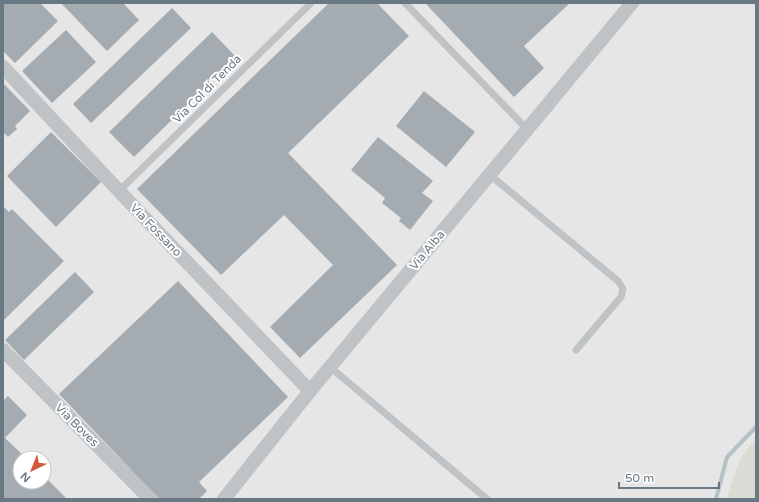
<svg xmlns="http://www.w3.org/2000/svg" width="759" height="502" viewBox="0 0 759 502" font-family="'Varela Round',sans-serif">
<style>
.built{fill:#e5e6e5;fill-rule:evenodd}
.green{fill:#d8dcd5}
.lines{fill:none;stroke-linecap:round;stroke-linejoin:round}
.stream{stroke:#b6c1c5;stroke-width:4}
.building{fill:#a4acb1}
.lane{stroke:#bfc3c6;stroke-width:7}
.street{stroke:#bfc3c6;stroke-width:14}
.labels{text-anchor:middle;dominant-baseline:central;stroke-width:4;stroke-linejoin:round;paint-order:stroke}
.street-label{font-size:12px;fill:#697983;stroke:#fff}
</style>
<rect width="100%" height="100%" fill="#f7f7f5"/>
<path class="built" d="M 3,3 L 756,3 L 756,439 L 747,448 L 741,460 L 727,499 L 3,499 ZM 20,458 L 44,458 L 44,482 L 20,482 Z"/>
<path class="green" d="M 756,439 L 756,499 L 727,499 C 733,478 739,454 756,439 Z"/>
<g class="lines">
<path class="stream" d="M 716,499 L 727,457 L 756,427"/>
</g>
<path class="building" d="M 3,3 L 40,3 L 58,21 L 15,63 L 3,51 Z
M 61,3 L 123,3 L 139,20 L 107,51 Z
M 329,3 L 377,3 L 409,36 L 288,153 L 397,265 L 300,358 L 270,327 L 333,265 L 284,215 L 221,275 L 137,189 Z
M 425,3 L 570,3 L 524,46 L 544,68 L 514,97 Z
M 172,8 L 191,28 L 91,123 L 73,104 Z
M 66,30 L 96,62 L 52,103 L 22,71 Z
M 212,32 L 236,57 L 134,157 L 109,132 Z
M 3,83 L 30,111 L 15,126 L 17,129 L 8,137 L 3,132 Z
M 424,91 L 475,132 L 446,167 L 396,126 Z
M 51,132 L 101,182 L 56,227 L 7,176 Z
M 378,137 L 433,181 L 422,193 L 433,201 L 410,230 L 399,221 L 401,218 L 382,203 L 385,198 L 351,170 Z
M 3,206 L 9,212 L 12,209 L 64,261 L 3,321 Z
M 75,272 L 94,292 L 24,360 L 5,340 Z
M 178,281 L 288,397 L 199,482 L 207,491 L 199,499 L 159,499 L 59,394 Z
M 8,396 L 27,415 L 5,438 L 26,458 L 20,458 L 20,482 L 44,482 L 44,476 L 67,499 L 3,499 L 3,401 Z"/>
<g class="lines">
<path class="lane" d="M 405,3 L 527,129
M 490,175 L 618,281 L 623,289 L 621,297 L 576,350
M 119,191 L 311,3
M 330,367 L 487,499"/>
<path class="street" d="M 3,67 L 119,191 L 310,391
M 3,350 L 150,499
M 224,499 L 310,391 L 632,3"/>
</g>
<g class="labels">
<g class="street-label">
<text transform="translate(207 89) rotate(-45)">Via Col di Tenda</text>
<text transform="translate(156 230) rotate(46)">Via Fossano</text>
<text transform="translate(427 250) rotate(-50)">Via Alba</text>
<text transform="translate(77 425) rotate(45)">Via Boves</text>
</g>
</g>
<rect width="759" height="502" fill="none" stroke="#697983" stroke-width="8"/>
<g transform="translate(32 470) rotate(223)"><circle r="19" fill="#ffffff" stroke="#c3c9cd"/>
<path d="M0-3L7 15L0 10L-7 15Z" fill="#d3573a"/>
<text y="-6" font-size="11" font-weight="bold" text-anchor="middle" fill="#697983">N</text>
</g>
<path d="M619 482v6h100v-6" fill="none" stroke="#697983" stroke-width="2"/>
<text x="625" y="482" font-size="12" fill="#697983" stroke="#ffffff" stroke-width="3" paint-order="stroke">50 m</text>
</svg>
